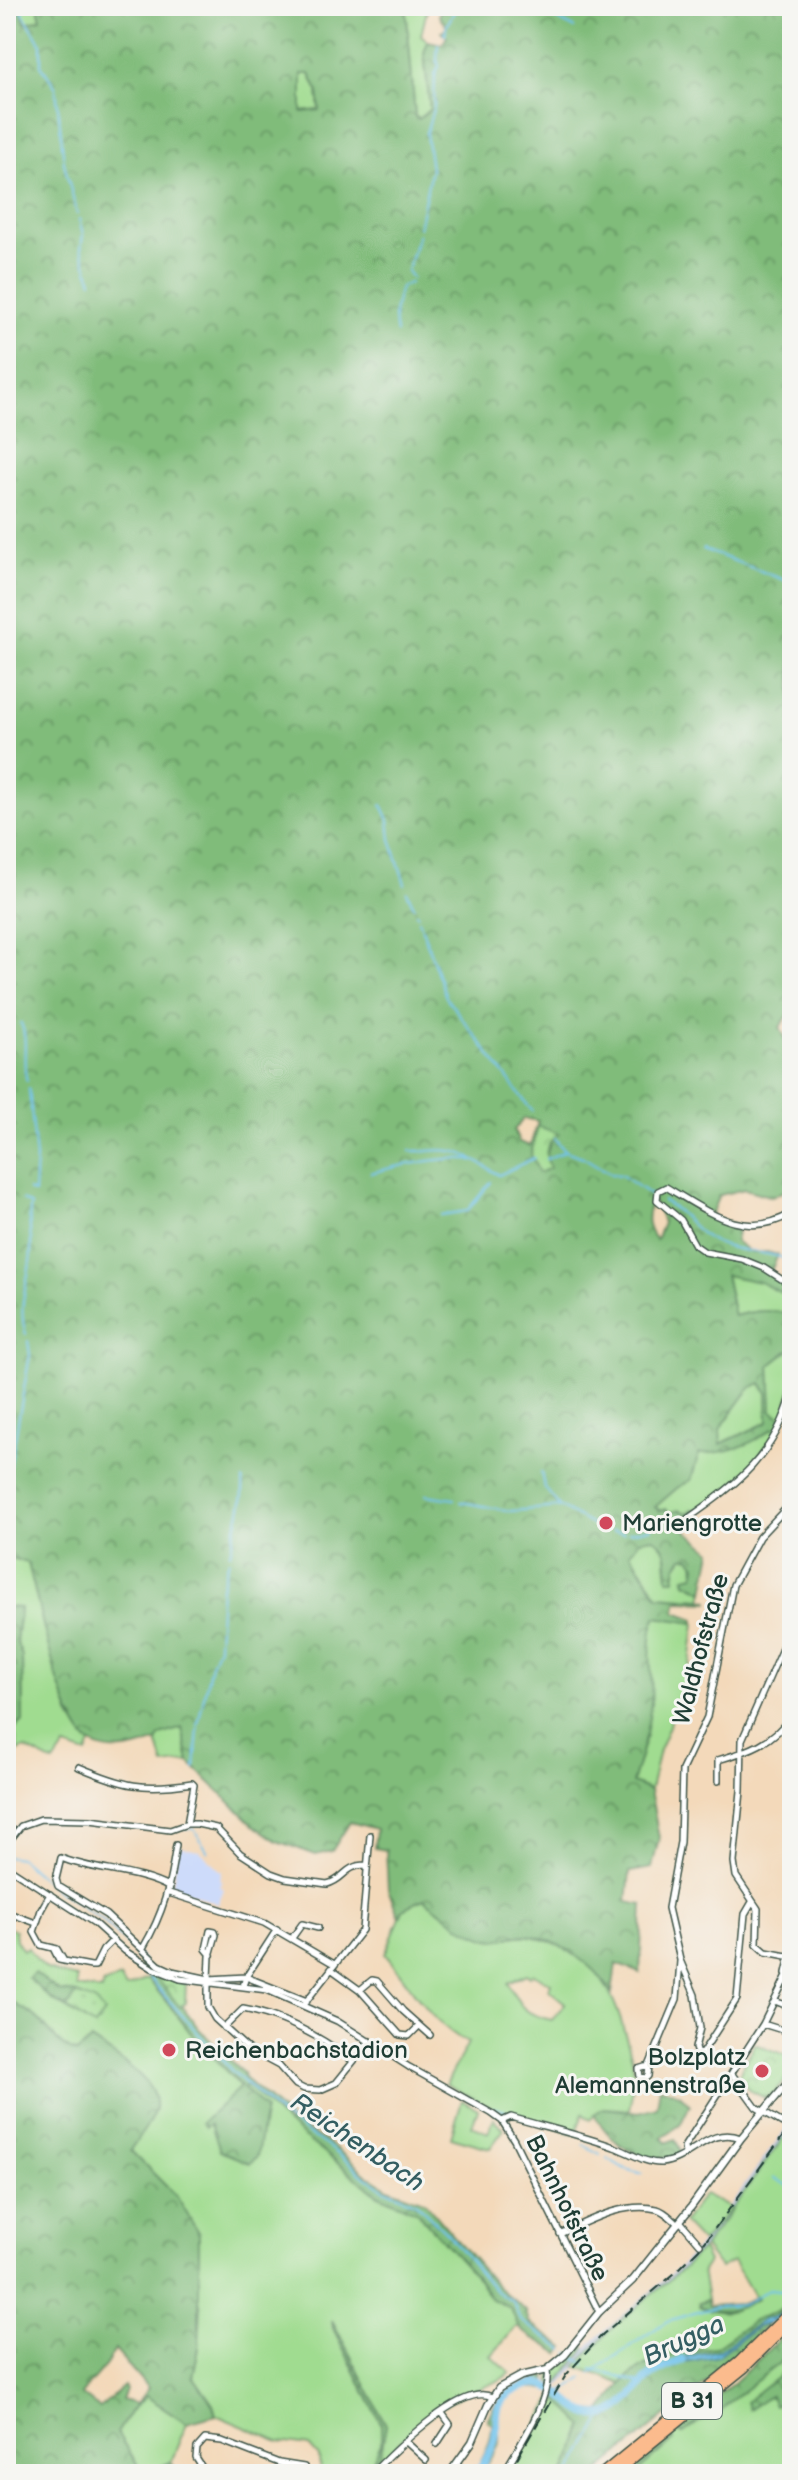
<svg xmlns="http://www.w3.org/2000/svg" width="798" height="2480" viewBox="0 0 798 2480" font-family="'Balsamiq Sans',sans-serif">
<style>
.built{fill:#cddbfa}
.railway{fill:#b9c5de}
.grass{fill:#a0dc90;stroke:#608c62;stroke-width:2;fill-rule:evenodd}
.forest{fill:url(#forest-crowns);stroke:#507c57;stroke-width:2;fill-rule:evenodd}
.park{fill:url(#park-crowns);stroke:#608c62;stroke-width:2}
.garden{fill:url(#garden-dots);stroke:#608c62;stroke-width:2}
.water{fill:url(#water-ripples);stroke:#488090;stroke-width:2}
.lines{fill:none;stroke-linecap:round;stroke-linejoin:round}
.stream{stroke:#71c3ed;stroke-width:2}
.river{stroke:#71c3ed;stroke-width:8}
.minor-casing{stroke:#3f5448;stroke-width:8}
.tertiary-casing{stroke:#3f5448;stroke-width:9}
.trunk-casing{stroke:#3f5448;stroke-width:12}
.minor{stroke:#fff;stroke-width:5}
.tertiary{stroke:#fff;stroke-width:6}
.trunk{stroke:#fbbb8d;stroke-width:9}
.rail{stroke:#1f3d34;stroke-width:2;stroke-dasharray:12 6;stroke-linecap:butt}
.poi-dot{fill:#d1495b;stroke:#f6f6f2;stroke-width:3}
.labels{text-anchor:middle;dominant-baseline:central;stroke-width:6;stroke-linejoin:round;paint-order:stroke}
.shield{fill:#f6f6f2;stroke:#60746d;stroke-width:2}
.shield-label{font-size:22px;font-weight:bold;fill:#1f3d34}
.poi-label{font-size:24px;fill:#1f3d34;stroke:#f6f6f2;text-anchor:start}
.street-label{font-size:24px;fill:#1f3d34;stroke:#f6f6f2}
.water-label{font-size:26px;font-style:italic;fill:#345e62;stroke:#f6f6f2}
</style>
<defs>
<pattern id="forest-crowns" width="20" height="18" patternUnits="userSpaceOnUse" patternTransform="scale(2)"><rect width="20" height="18" fill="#80bc7a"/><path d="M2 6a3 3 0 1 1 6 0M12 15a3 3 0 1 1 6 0" fill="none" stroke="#689a65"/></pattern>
<pattern id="park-crowns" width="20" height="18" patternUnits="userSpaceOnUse" patternTransform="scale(2)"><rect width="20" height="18" fill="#a0dc90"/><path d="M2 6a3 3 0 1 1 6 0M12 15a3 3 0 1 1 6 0" fill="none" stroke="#89be7d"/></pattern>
<pattern id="garden-dots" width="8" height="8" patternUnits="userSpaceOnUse" patternTransform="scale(2)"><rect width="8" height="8" fill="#a0dc90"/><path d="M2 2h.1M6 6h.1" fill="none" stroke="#89be7d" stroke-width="1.8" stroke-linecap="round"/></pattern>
<pattern id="water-ripples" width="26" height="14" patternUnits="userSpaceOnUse" patternTransform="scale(2)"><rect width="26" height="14" fill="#71c3ed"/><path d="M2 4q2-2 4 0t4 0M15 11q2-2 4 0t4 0" fill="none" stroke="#5ca0c1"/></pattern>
</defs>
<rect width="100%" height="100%" fill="#f6f6f2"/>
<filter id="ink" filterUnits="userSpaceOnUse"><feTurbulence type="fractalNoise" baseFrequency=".0125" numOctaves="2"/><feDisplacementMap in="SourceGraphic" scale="16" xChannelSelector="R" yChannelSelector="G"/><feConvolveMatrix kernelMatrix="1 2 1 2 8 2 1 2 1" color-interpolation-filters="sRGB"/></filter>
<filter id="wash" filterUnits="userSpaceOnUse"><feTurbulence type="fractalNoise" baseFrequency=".006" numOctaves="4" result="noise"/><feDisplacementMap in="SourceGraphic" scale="32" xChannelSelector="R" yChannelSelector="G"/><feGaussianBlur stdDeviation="1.8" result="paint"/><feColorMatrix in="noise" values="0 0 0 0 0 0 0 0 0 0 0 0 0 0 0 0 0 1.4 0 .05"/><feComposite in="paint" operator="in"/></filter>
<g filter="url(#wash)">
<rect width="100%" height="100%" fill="#f3d9ba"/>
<path class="built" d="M 179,1846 L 199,1850 L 222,1872 L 220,1879 L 222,1881 L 219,1886 L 224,1889 L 218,1904 L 172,1886 Z"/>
<path class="railway" d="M 792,2120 L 792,2126 L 704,2247 L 682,2269 L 615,2325 L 559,2387 L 557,2385 L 593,2341 L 679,2267 L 702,2243 Z"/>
<path class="grass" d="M 20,6 L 38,6 L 41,19 L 25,23 Z
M 406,6 L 428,6 L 421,35 L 428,41 L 424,53 L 430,109 L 419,119 L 415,116 Z
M 301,74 L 310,74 L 318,91 L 320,110 L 302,112 Z
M 725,1274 L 760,1282 L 780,1292 L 787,1285 L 792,1288 L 792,1315 C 772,1308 754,1311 734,1316 Z
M 792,1348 L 792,1387 L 783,1418 L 772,1412 L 770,1365 Z
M 760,1382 L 767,1393 L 768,1422 L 720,1444 L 720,1429 L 750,1388 Z
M 773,1428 L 777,1431 C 756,1461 719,1513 679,1513 C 670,1513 662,1513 655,1507 L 677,1488 L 691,1480 L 699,1454 C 728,1453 750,1446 773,1428 Z
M 644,1537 L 655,1538 L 665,1548 L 667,1571 L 677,1566 L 683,1557 L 690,1557 L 694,1560 L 695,1575 L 685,1578 L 686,1582 L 704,1591 L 702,1599 L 658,1596 L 637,1562 L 631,1558 L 630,1553 L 636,1542 Z
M 11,1558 L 28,1563 L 50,1648 L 71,1718 L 91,1744 L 87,1754 L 65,1747 L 54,1763 L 25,1748 L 18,1751 L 14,1730 L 23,1721 L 22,1657 L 16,1641 L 20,1609 L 6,1607 L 6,1562 Z
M 656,1617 L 695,1623 L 688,1680 L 659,1750 L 650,1790 L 632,1783 L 646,1736 L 651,1629 Z
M 182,1727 L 189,1762 L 164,1765 L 157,1741 L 160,1735 Z
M 424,1899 C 444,1914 464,1930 487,1938 C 500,1943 516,1933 530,1936 C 585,1948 610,1979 624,2031 C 628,2044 633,2058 634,2073 C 634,2085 631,2098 629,2110 C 608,2108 604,2105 590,2120 L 583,2114 L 575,2134 L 490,2107 L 446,2084 L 468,2043 C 430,2023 412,1986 385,1954 L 404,1908 ZM 526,1974 L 529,1976 L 533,1974 L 551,1983 L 549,1990 L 565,2003 L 552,2020 C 524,2014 521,2008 508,1983 Z
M 6,1928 L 15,1930 L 16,1940 L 23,1950 L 27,1947 C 43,1971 49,1972 77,1978 L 77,1987 L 102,1991 L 103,1985 L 120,1978 L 126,1988 L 148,1979 L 194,2037 L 242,2088 L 246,2085 L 286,2123 L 378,2195 L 416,2211 L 478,2279 L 491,2299 L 509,2307 L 515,2315 L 520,2329 L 516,2327 L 491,2356 L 510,2373 C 494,2386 478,2388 461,2396 C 430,2411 402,2439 379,2464 L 386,2425 L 333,2322 L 333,2328 L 381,2423 L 381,2444 L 366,2474 C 360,2472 353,2466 346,2466 C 336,2465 331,2474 320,2474 L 319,2457 L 309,2446 L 279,2442 L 216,2415 L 213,2405 L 193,2376 L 199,2347 L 201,2308 L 177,2197 L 130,2150 L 155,2110 L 128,2065 L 91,2040 L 77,2053 C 55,2044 53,2034 38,2019 C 28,2008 16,2009 6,1996 ZM 35,1974 L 60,1992 L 77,1994 L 94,2026 L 52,2000 L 29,1978 Z
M 462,2100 L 478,2109 L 472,2126 L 488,2133 L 494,2118 L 504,2129 L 490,2148 L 451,2137 Z
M 792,2126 L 792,2302 L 785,2308 L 753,2321 L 716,2347 L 676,2353 L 628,2377 L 622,2384 L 576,2366 L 615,2325 L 682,2269 L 702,2249 L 708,2262 L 702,2271 L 707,2300 L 699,2303 L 723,2313 L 756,2299 L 733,2261 L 720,2268 L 704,2247 Z
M 704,2194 L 730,2208 L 702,2243 L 683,2223 Z
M 792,2331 L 792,2474 L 635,2474 L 673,2440 L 629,2474 L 619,2474 L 677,2428 L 681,2433 Z
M 583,2345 L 586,2348 L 557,2384 L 551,2381 L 552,2373 Z
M 146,2396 L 187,2423 L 171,2462 L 143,2474 L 117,2433 L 131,2411 Z
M 554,2396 L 584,2425 L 564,2474 L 509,2474 Z"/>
<path class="forest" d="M 6,6 L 20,6 L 25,23 L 41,19 L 38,6 L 406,6 L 415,116 L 419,119 L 430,109 L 424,53 L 428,41 L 442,44 L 447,37 L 442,32 L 447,26 L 439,16 L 441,6 L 792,6 L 792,1010 L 780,1027 L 787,1042 L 792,1041 L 792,1187 L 772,1197 L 745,1189 L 719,1195 L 710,1217 L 738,1227 L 735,1241 L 752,1253 L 767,1252 L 778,1255 L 770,1273 L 787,1285 L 781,1293 L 760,1282 L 725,1275 L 734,1316 C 754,1311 772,1308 792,1315 L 792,1348 L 770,1365 L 772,1411 L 783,1418 L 777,1431 L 773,1428 C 750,1446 728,1453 699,1454 L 691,1480 L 677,1488 L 655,1507 L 659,1511 L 666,1509 L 669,1513 L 679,1510 L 687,1513 L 693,1509 L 697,1515 L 685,1529 L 712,1551 L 704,1591 L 686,1582 L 685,1577 L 695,1575 L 696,1565 L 690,1557 L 683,1557 L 677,1566 L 675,1579 L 668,1579 C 666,1562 670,1549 654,1538 L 640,1540 L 630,1553 L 658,1596 L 709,1600 L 709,1602 L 677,1601 L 676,1612 L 695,1619 L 695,1623 L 656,1617 C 645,1645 654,1675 651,1704 C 648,1731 640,1757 632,1783 L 650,1790 L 659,1838 L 652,1868 L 630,1872 L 627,1902 L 643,1905 L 640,1973 L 616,1964 L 612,1993 C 596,1967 557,1937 526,1935 C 514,1935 500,1942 489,1939 C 465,1932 444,1914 424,1899 L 404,1908 L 399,1917 L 388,1889 L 386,1850 L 374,1848 L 376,1829 L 350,1822 L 332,1851 L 316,1855 L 277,1841 L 254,1825 L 189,1762 L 182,1728 L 161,1735 L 157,1741 C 138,1749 112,1756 91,1744 C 61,1724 38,1600 28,1563 L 11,1558 L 6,1562 ZM 302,74 L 310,74 L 318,91 L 320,110 L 302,112 ZM 524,1118 L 538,1121 L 530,1146 L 519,1142 L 514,1130 ZM 539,1126 L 552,1139 L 545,1158 L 531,1154 ZM 651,1201 L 656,1205 L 663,1223 L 656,1240 C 645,1228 646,1216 651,1201 ZM 761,1383 L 767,1393 L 768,1422 L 721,1444 L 720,1429 L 750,1388 Z
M 6,1607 L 20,1608 L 16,1641 L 22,1657 L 23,1721 L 6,1738 Z
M 139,1964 L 159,1974 L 199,2029 L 243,2073 L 245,2079 L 288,2117 L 285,2122 L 247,2085 L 243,2088 L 265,2109 L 257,2156 L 250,2163 L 220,2151 L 211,2124 L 206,2127 L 202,2123 L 241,2086 L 194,2037 Z
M 35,1973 L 60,1992 L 77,1994 L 67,2008 L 52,2000 L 28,1978 Z
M 6,1996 C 16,2009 28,2008 38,2019 C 54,2034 55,2044 77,2053 L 91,2040 C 111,2055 164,2081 154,2112 C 149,2126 138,2138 130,2150 L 177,2197 L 199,2234 L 199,2347 L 193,2376 L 213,2405 L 216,2415 L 187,2423 L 146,2396 L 131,2411 L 117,2433 L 143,2474 L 171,2462 L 179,2474 L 6,2474 ZM 115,2350 L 148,2388 L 136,2404 L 122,2400 L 126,2390 L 124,2387 L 99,2408 L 81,2394 L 106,2365 Z
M 660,2087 L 680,2094 L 690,2105 L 680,2125 L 662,2137 L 666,2143 L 675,2139 L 682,2153 C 647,2170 611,2144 594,2114 L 604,2108 L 639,2112 L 657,2107 Z
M 291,2120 L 334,2147 L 366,2174 L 388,2188 L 424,2201 L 497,2287 L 526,2311 L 529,2323 L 565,2348 L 560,2354 C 552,2348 525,2334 521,2330 C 508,2312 520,2309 491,2299 L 478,2279 L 416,2211 L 379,2195 L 287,2124 Z
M 756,2296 L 757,2299 C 732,2312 726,2315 699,2307 L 699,2303 L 707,2300 L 708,2306 L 741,2304 Z
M 785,2308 L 704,2384 L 595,2474 L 564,2474 L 584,2426 L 554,2396 L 558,2389 L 584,2411 L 600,2412 L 628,2377 L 645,2365 L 676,2353 L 716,2347 L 753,2321 Z
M 332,2320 L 386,2425 L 379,2464 L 368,2474 L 366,2474 L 381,2444 L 381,2423 L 333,2328 Z
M 792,2327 L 792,2353 L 727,2404 L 717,2417 L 699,2422 L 682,2434 L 677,2428 L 735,2382 Z
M 792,2366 L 792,2386 L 783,2392 L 781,2403 L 774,2406 L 770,2396 L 749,2409 L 746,2402 Z
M 547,2376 L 544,2389 C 525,2385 502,2391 499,2414 C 497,2424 501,2437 498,2446 C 494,2456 486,2465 481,2474 L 474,2474 C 482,2457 493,2443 492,2423 L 487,2420 C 502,2385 514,2388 547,2376 Z
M 671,2437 L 674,2440 L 635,2474 L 629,2474 Z"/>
<path class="park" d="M 538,1126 L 559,1134 C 546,1143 543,1153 550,1168 L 539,1173 L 531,1154 Z
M 159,1975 L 186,1984 L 185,2003 L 180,2007 L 157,1978 Z
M 755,2044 L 792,2057 L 792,2074 L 768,2099 L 750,2091 L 738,2076 Z"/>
<path class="garden" d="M 77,1994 L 94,2001 L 105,2013 L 95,2027 L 67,2008 Z"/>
<path class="water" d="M 792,2312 L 792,2316 L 757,2327 L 717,2356 L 674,2364 L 684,2357 L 720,2350 L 763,2320 Z"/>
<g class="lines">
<path class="stream" d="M 23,6 L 23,13 L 41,44 L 41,65 L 56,88 L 64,163 L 77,214
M 538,6 L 544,11
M 550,16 L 574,28
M 445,35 L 446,27 L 457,6
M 79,219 L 83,234 L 81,249 L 92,281
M 419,228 L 431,169 L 426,133 L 434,106 L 435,75 L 439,66 L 437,60 L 438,44
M 412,278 L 407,271 L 418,234
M 396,333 C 392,316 395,303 401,287 L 410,283
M 703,549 L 792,583
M 382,805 L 389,820 L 391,839 L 405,884
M 407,892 L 414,907
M 417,913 L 418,915
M 419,920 L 446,997 L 532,1111
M 21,1023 C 29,1041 21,1062 27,1081
M 555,1139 L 565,1151 L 583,1157 L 611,1174 L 621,1175 L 652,1196
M 410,1151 C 434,1152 453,1145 474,1160
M 546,1159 L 563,1152
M 371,1173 C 392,1167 452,1154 472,1160 C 481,1162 491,1171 499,1175 L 534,1158
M 28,1190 L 34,1193 L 36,1158 L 29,1089
M 22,1200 L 31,1205 C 27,1220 32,1235 31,1251 C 30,1280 16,1304 26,1334
M 663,1201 C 681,1210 691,1227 707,1238 C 732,1254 765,1249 792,1261
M 441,1215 L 467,1211 L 491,1182
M 10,1466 L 30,1355 L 28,1341
M 541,1472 L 544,1487 L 560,1507
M 10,1473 L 11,1490
M 426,1495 L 454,1499
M 461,1502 L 511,1511 L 560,1507 L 601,1530
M 612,1531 L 624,1533
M 629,1532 L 651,1528
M 6,1548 L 11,1498
M 230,1553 C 234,1527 245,1507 243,1480
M 6,1694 L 6,1717
M 198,1724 L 211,1664 L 218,1646 L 221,1587 L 229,1560
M 195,1768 L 198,1728
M 185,1828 L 194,1829 L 208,1852
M 6,1856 L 20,1858 L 54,1888 L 102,1920 L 143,1960
M 145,1966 L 146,1973 L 164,1995 L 231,2070 L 283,2117 L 333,2150 L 362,2174 L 384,2189 L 415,2202 L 449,2235 L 495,2291 L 513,2302 L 520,2320 L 564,2350
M 494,2108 L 506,2111
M 584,2145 L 600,2154
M 607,2158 L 623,2168 L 643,2174
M 774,2178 L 792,2188
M 569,2354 L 585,2364
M 592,2369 L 643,2384
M 591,2373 L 667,2321 L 715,2307 L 742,2305 L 769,2289 L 792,2291
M 562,2393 L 583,2378
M 570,2474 L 603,2416"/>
<path class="river" d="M 476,2474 C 482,2464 491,2453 494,2442 C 501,2418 488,2405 516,2390 C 560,2366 566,2420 603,2415 C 623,2413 635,2390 649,2377 C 658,2370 671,2365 682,2360"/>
</g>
</g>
<g filter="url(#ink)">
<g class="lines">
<g class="minor-casing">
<path id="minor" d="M 792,1213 C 745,1242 707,1211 666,1187 L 658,1191 L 657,1200 L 681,1220 L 695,1245 L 705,1252 L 742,1259 L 764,1268 L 792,1286
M 687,1519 C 737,1485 775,1454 792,1394
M 792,1619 L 781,1651 L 742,1740 L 741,1791 L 734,1862 L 736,1876 L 758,1909 L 757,1944 L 766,1952 L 792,1957
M 79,1767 C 124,1786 143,1791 192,1783 L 194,1785 L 187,1824
M 718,1781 L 718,1760 C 749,1751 773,1743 792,1715
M 6,1845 L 21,1826 L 41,1819 L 90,1820 L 170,1830 L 187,1824 L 197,1824 L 216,1828 L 240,1853 L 271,1873 L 285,1878 L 327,1884 C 345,1880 344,1865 366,1865
M 6,1866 L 94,1923 L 125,1951 L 152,1968 L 180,1979 L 267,1990 L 337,2021 L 409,2067 L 491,2113 L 502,2121 L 514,2140 L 599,2312
M 170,1888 C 137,1870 96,1872 61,1858 L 56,1879 L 58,1886 L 106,1915 L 159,1965 L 172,1971 L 209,1979 L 246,1977 L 307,2001
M 792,1888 L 792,1919
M 169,1893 L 264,1923 L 334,1964
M 50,1894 L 41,1910 L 34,1932 L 41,1945 L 57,1949 L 64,1961
M 752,1902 L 745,1914 L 737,1999 L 702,2053 L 697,2054 L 695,2048 L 700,2028 L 695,1995 L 680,1960 L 668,1908 L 680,1842 L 682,1770 L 707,1717 L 733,1585 L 759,1537 L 792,1502
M 6,1912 L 36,1923
M 210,1931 L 206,1949 L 211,1955
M 292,1938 L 302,1924 L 318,1928
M 53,1948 L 59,1960 L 91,1966 L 95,1966 L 103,1950 L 113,1940
M 143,1948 C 164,1912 170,1886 176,1845
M 331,1969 L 360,1990 L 400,2035 L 409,2036 L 418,2027
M 786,1973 L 792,1947
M 209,1979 L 210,1956 L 216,1935 L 215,1932 L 210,1931
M 784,1981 L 792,1984
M 208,1984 L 208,2007 L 215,2019 L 249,2050 L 279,2066 L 296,2085 L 304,2089 L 320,2090 L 336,2083 L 370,2041
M 243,1986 L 246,1977 L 277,1929
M 360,1990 L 372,1980 L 377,1981 L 403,2011 L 430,2035
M 775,2001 L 792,2008
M 304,2004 L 362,1930 L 370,1835
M 763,2024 L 792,2033
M 224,2028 L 243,2009 C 283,2016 321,2037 353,2061
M 649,2066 L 639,2069 L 640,2077 L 646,2078 L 648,2076 L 649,2066 L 677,1999 L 680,1961
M 732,2074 L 756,2107 L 784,2124 L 792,2113
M 502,2121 L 511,2117 C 545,2127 580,2135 614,2147 C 627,2151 646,2164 661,2163 C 691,2160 709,2125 741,2138
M 685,2154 L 684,2147 L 763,2024 L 792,1965
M 680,2221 L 700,2244
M 560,2234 C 588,2221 624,2201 657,2209 C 665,2211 671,2218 678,2224
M 405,2441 L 426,2460
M 437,2444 L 450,2424 L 442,2413
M 212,2474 L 203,2469 L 196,2458 L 197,2448 L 205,2439 L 222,2441 L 279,2463 L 304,2467
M 371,2474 C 392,2453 462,2381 492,2397
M 503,2474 C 518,2447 551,2401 547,2370"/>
</g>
<g class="tertiary-casing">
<path id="tertiary" d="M 449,2474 L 472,2442 L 488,2405 L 499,2388 L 521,2376 L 547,2370 L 565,2355 L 599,2312 L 633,2280 L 691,2207 L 741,2138 L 792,2078"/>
</g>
<g class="trunk-casing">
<path id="trunk" d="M 602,2474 L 739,2362 L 792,2310
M 613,2474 L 744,2368 L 792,2320"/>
</g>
<use href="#minor" class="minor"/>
<use href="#tertiary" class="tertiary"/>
<use href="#trunk" class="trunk"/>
<path class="rail" d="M 508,2474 L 566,2375 L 603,2334 L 675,2273 L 702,2246 L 792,2124"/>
</g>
</g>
<g class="poi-dot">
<circle cx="606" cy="1523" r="8"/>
<circle cx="169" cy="2050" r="8"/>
<circle cx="762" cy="2071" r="8"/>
</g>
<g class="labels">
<rect class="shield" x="662" y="2383" width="60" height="36" rx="6"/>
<g class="shield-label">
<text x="692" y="2401">B 31</text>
</g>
<g class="poi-label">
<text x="622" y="1523">Mariengrotte</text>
<text x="185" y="2050">Reichenbachstadion</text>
<text x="746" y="2057" text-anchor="end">Bolzplatz<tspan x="746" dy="28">Alemannenstraße</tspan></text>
</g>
<g class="street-label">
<text transform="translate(701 1649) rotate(-75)">Waldhofstraße</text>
<text transform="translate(567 2208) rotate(64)">Bahnhofstraße</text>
</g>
<g class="water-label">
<text transform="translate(357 2143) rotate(34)">Reichenbach</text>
<text transform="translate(684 2341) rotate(-25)">Brugga</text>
</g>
</g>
<rect width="798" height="2480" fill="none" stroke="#f6f6f2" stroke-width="32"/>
</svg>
